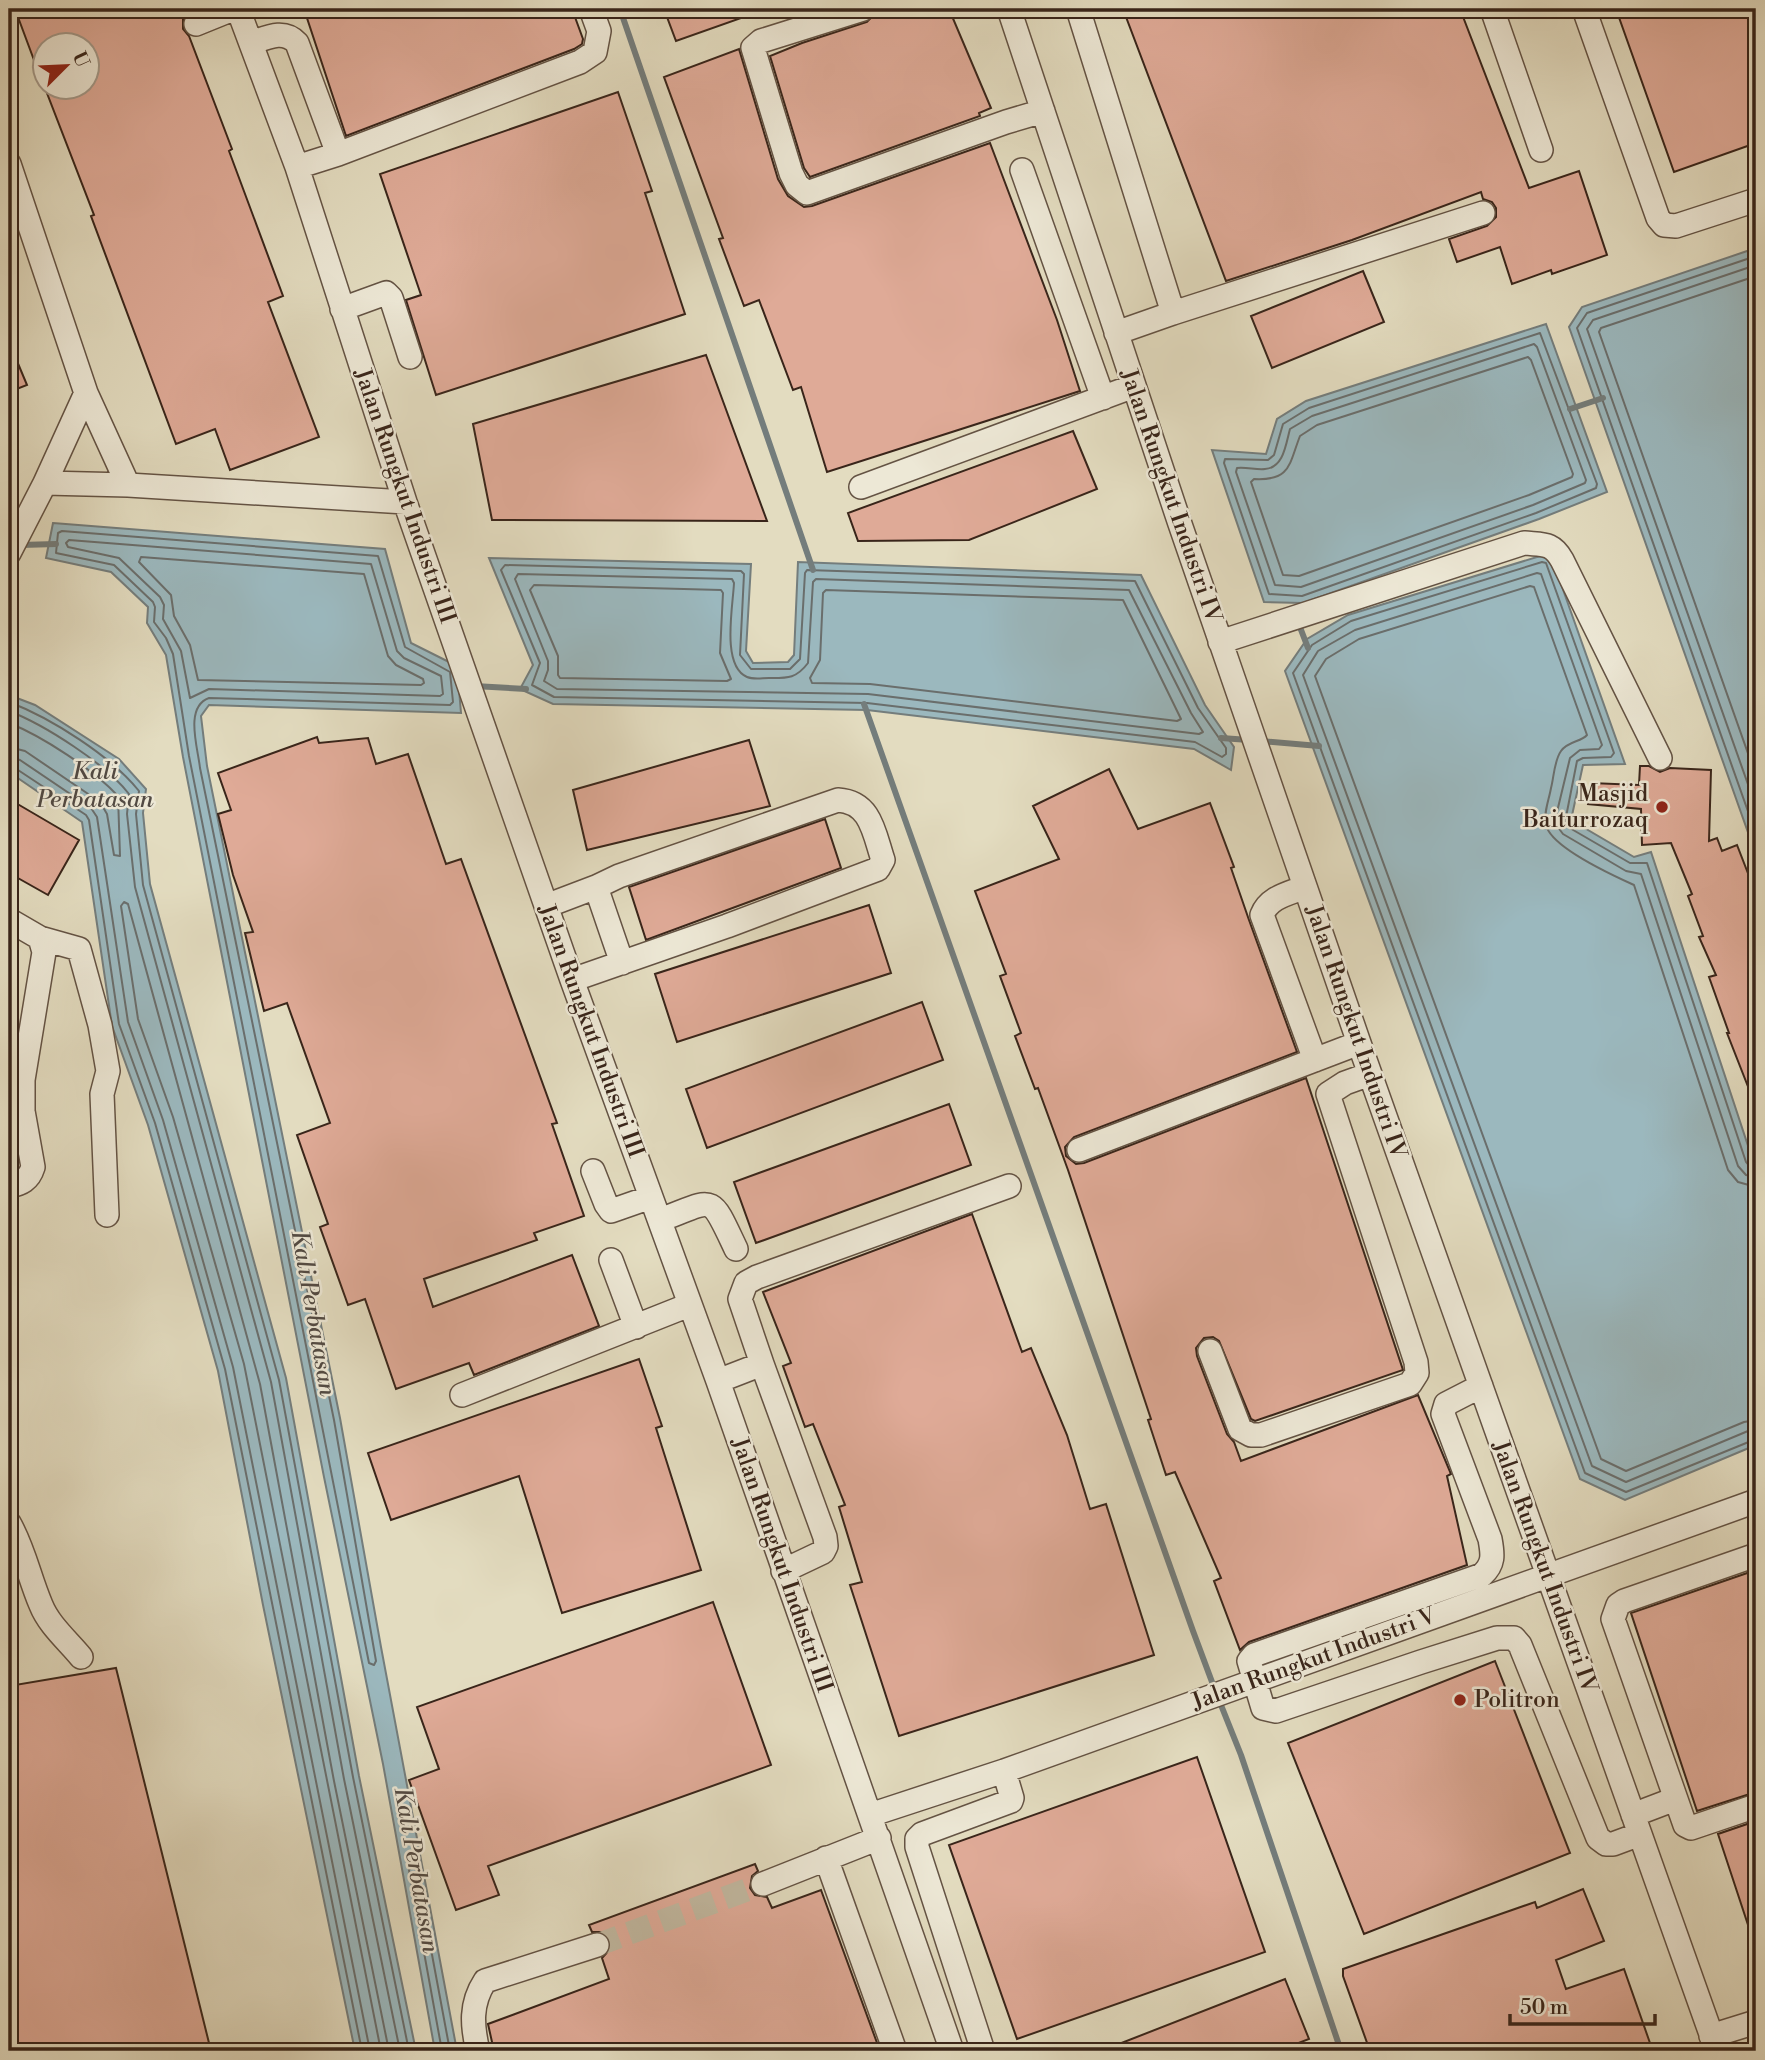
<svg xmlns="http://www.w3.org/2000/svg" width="1765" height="2060" viewBox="0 0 1765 2060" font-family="'Libre Bodoni',serif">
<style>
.water{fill:#9bb8be;stroke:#747d7c;stroke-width:2}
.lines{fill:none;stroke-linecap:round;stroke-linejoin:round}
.shore{stroke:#6a6e6c;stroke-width:2}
.stream{stroke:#747d7c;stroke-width:6}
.building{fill:#dfaa97;stroke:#39251a;stroke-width:2}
.minor-tunnel{stroke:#c1b79f;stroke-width:23;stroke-dasharray:23 11;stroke-linecap:butt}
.minor-casing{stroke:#645344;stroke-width:26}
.minor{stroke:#ede8d6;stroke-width:23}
.poi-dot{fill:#8f2418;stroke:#ede8d6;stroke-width:2.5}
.labels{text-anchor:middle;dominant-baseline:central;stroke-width:5;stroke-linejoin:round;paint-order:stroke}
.street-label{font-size:23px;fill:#39251a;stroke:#ede8d6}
.poi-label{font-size:23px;fill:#39251a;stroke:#ede8d6;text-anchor:end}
.water-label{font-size:24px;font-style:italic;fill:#524a43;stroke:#ede8d6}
</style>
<rect width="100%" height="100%" fill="#e3dcc0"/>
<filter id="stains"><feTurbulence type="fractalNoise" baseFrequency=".00286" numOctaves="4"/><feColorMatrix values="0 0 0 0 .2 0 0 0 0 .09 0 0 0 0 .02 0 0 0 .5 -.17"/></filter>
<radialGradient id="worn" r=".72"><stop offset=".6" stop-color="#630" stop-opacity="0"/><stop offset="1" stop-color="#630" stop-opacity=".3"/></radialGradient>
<path class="water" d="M 1756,248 L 1756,855 L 1569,327 L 1582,307 Z
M 1546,324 L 1607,492 L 1539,519 L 1303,603 L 1264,602 L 1212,450 L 1266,454 L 1277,419 L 1306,401 Z
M 53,523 L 385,549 L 411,643 L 457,666 L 461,713 L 209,705 L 201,716 L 207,766 L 340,1418 L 381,1647 L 457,2051 L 435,2051 L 383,1764 L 324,1477 L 183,757 L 166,655 L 147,623 L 148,607 L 111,572 L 46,558 Z
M 1550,553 L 1625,764 L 1583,765 L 1571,820 L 1634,857 L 1651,852 L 1756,1170 L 1756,1445 L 1625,1500 L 1580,1479 L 1285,671 L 1307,639 L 1348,615 Z
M 489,558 L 751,564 L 746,651 L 753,663 L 788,662 L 794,655 L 798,562 L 1141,575 L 1205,705 L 1234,747 L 1231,770 L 1194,749 L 867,710 L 553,704 L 520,689 L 533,665 Z
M 9,695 L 35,705 L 119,759 L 146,789 L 143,813 L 150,884 L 286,1378 L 359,1776 L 416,2051 L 355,2051 L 263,1605 L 218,1371 L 148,1125 L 112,1026 L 82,822 L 9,772 Z"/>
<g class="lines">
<path class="shore" d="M 1756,256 L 1587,313 L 1577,328 L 1756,834
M 1756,265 L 1593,320 L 1587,329 L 1756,807
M 1756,276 L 1601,328 L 1599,332 L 1756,776
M 1540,333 L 1597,484 L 1596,488 L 1536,513 L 1302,596 L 1269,594 L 1224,463 L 1225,459 L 1268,460 L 1274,455 L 1283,424 L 1309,408 Z
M 1534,344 L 1537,347 L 1586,480 L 1585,483 L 1533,505 L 1301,587 L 1275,585 L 1236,472 L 1237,468 C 1247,467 1256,470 1265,469 C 1284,468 1286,443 1290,429 L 1312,416 Z
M 1528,357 L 1531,360 L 1573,474 L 1572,477 L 1529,495 L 1299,576 L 1283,575 L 1251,482 L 1254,479 C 1291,481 1289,464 1300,436 L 1317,425 Z
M 62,531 L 378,556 L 405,647 L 450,672 L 453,702 L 450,705 L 209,698 C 184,707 198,748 200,768 L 334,1420 L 376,1661 L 374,1665 L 369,1663 L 189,756 L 173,654 L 166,638 L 154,622 L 155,607 L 153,602 L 114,565 L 56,553 L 58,533 Z
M 69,540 L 371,564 L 397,651 L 404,658 L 441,676 L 443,694 L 440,696 L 209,689 L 190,698 L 181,651 L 163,619 L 164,605 L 160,597 L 119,558 L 68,547 L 66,543 Z
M 141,557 L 364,574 L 388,656 L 396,665 L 423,679 L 424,683 L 421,685 L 198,680 L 190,645 L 174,616 L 171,595 L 139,562 Z
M 505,565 L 741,571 L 744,574 L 740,655 L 751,669 L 790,669 L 800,659 L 805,573 L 807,570 L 1135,581 L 1198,708 L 1226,748 L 1226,754 L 1222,757 L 1195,742 L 867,703 L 554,697 L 532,685 L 540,663 L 501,570 Z
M 518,574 L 732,579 L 734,583 C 733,606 721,666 747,677 C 754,680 762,678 769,678 C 787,678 796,679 808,663 L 813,582 L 816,579 L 1129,590 L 1191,713 L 1203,732 L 1199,734 L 868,694 L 557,689 L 544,681 L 548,670 L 548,661 L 515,579 Z
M 534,585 L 721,590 L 723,593 L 720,653 L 731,679 L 727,681 L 560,678 L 558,675 L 558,656 L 530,590 Z
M 826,590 L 1123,600 L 1181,719 L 1177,721 L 870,684 L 812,683 L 810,678 L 820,660 L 823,593 Z
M 9,702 C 51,718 111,756 139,791 L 136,814 L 143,885 L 279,1380 L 353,1777 L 409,2051
M 9,711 C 45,725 106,764 129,794 L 127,814 L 135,887 L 271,1382 L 344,1779 L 400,2051
M 9,723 C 42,736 94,770 118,796 L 120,856 L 114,855 L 107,814 L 100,802 L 25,751 L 9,747
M 9,757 L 20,760 L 91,808 L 97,817 L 128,1022 L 163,1120 L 233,1367 L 370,2051
M 9,766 L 15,768 L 86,815 L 89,820 L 119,1024 L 155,1123 L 225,1369 L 362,2051
M 1756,1168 L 1750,1167 L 1746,1162 L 1647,863 L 1630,863 L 1568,827 L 1565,822 L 1577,761 L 1583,758 L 1611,757 L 1614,753 L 1546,563 L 1542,562 L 1351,621 L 1312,645 L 1293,673 L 1585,1473 L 1626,1492 L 1756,1439
M 1756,1177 L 1746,1175 L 1738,1166 L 1641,874 L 1626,871 L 1563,834 L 1557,826 L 1556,816 L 1570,758 L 1580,750 L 1599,749 L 1602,745 L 1541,574 L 1537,573 L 1355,630 L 1318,651 L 1303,675 L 1592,1466 L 1626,1482 L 1748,1431 L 1756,1430
M 1756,1187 L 1738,1182 L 1728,1170 L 1634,885 C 1614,876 1551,847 1546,825 C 1543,814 1549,800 1551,788 C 1554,777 1554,761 1561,751 C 1568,741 1581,742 1587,735 L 1534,587 L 1530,586 L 1359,639 L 1326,659 L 1315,676 L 1601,1459 L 1626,1471 L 1744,1422 L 1756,1420
M 381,2051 L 244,1364 L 173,1117 L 138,1019 L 121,906 L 124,902 L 128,904 L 260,1384 L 334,1781 L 389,2051
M 442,2051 L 409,1870 L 412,1866 L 416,1869 L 450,2051"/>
<path class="stream" d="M 620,9 L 813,570
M 1570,409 L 1603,398
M 21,545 L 56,544
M 1298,622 L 1308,648
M 474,686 L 526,689
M 864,704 L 1193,1631 L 1215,1690
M 1221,738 L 1249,740
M 1260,741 L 1319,746
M 1219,1700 L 1241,1755 L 1341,2051"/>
</g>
<path class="building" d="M 15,9 L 179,9 L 183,19 L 183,29 L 189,36 L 232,149 L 229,151 L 283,296 L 268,302 L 319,437 L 230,470 L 215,429 L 176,444 L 91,216 L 94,215 L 45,88 L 88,88 L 88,46 L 46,46 L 44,87 Z
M 304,9 L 572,9 L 583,39 L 582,44 L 574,49 L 346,136 Z
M 664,9 L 760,9 L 761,11 L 676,41 Z
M 886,9 L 949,9 L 991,108 L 979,113 L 980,116 L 810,177 L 804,168 L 770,56 L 802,43 L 867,22 L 876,12 Z
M 1123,9 L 1460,9 L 1529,188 L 1579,171 L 1607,255 L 1552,274 L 1551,270 L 1512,284 L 1500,247 L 1457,262 L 1449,239 L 1487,226 L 1496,217 L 1496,208 L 1492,202 L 1483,199 L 1481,192 L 1352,240 L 1226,281 Z
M 1616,9 L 1756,9 L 1756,143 L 1674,172 Z
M 739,49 L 778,179 L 788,196 L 804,207 L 812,206 L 990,143 L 1057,320 L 1080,391 L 827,472 L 801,387 L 793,390 L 759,300 L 744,306 L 719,239 L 723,238 L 664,77 Z
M 618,92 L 652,191 L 645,193 L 685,314 L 436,395 L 406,300 L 421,295 L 380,174 Z
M 1363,271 L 1384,322 L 1272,368 L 1251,316 Z
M 9,342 L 27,385 L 9,392 Z
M 706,355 L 767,521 L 492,520 L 473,424 Z
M 1073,431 L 1097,489 L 969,540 L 858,541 L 848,513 Z
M 317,737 L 319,743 L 368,738 L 376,764 L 408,754 L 446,864 L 461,859 L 557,1123 L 552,1124 L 584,1216 L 534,1233 L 537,1240 L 424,1279 L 433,1307 L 572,1255 L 599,1326 L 474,1375 L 469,1363 L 396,1389 L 365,1299 L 348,1305 L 320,1227 L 328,1224 L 297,1135 L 330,1123 L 287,1003 L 264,1011 L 245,933 L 253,932 L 233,875 L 218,814 L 231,810 L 218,773 Z
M 749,740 L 770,806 L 587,850 L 573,790 Z
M 1640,766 L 1649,766 L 1660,772 L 1670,768 L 1711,770 L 1709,841 L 1717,838 L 1722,851 L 1737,845 L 1756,894 L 1756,1107 L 1727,1033 L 1729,1033 L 1709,977 L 1716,975 L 1699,937 L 1703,936 L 1688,896 L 1692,894 L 1671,843 L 1642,845 L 1641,809 L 1588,804 L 1591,783 L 1639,785 Z
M 1109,769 L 1138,829 L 1210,803 L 1234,867 L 1231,868 L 1249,920 L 1297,1052 L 1074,1137 L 1065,1147 L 1066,1156 L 1076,1164 L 1084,1163 L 1306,1078 L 1403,1370 L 1255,1421 L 1251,1419 L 1219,1341 L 1213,1337 L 1204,1338 L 1196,1348 L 1197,1356 L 1227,1434 L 1234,1442 L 1241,1461 L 1418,1395 L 1451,1474 L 1447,1476 L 1467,1565 L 1249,1642 L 1240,1650 L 1214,1581 L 1221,1578 L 1175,1472 L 1166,1475 L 1148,1420 L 1151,1419 L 1068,1170 L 1038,1088 L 1035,1089 L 1015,1036 L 1021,1033 L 1000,976 L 1006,974 L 975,891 L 1059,859 L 1033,806 Z
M 9,799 L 79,840 L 48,895 L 9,873 Z
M 825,819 L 841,868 L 646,940 L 629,887 Z
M 869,905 L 891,973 L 677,1042 L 655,974 Z
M 922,1002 L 943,1060 L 707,1148 L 686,1089 Z
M 949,1104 L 971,1165 L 756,1243 L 734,1182 Z
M 972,1214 L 1022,1352 L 1031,1348 L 1067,1435 L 1090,1509 L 1106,1504 L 1154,1655 L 899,1736 L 850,1585 L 862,1582 L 839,1507 L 845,1505 L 813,1424 L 805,1427 L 783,1366 L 791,1363 L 763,1292 Z
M 639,1359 L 662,1426 L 656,1428 L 701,1570 L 562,1613 L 519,1476 L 391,1520 L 368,1453 Z
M 1756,1570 L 1756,1792 L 1697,1811 L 1631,1613 Z
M 713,1602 L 771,1765 L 488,1866 L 499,1895 L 456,1910 L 409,1780 L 439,1769 L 417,1707 Z
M 1495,1661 L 1570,1853 L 1364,1934 L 1288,1743 Z
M 116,1668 L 211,2051 L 9,2051 L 9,1686 Z
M 1197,1757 L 1265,1952 L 1017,2039 L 949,1845 Z
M 1756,1821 L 1756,1940 L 1753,1940 L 1718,1834 Z
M 755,1864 L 758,1871 L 752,1876 L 750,1888 L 755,1895 L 767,1897 L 772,1908 L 821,1890 L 880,2051 L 494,2051 L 488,2024 L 609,1979 L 602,1958 L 610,1949 L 610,1940 L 601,1932 L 592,1932 L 589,1925 Z
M 1583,1889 L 1604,1941 L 1556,1960 L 1566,1989 L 1624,1969 L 1650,2043 L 1625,2051 L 1370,2051 L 1343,1976 L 1343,1969 L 1535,1902 L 1537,1908 Z
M 1285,1979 L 1309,2039 L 1278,2051 L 1101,2051 Z"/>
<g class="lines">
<path class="minor-tunnel" d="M 597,1945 L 763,1884"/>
<g class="minor-casing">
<path id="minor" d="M 238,9 L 297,167 L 405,502 L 572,980 L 718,1381 L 952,2051
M 863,9 L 761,41 L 753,48 L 791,173 L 797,185 L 807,193 L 1006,122 L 1043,111
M 1009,9 L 1180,524 L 1359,1043 L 1717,2051
M 1078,9 L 1173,313 L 1116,333
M 1492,9 L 1541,150
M 1584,9 L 1658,218 L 1664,225 L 1676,226 L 1756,200
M 196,24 L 233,9
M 251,43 C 268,37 284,29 297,43 L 338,154
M 9,164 L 86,393 L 128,485
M 297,167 L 338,154 L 580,62 L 595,52 L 599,31 L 591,9
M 1022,170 L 1103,398
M 342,309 L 386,293 L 391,298 L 410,357
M 1173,313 L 1483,213
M 45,483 L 128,485 L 405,502
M 861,487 L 1134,386
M 9,553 L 45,483 L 86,393
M 1220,642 L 1524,543 C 1543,545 1552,542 1562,560 L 1660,758
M 1305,887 C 1288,894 1269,897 1262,915 L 1315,1060
M 546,906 L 596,887 L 622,963
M 9,920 L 40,938 L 44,952 L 23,1080 L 9,1082
M 40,938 L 79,949 L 100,1025 L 108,1071 L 102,1094 L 107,1215
M 572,980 L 727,926 L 878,869 L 883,860 C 874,833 871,802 838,800 L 619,876 L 596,887
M 1079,1150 L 1359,1043
M 593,1171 L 606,1204 L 611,1211 L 651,1197
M 9,1186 C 21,1184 29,1180 33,1167 L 23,1111 L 23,1080
M 660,1220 C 716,1199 709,1192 736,1249
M 611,1260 L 636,1327
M 1210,1351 L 1240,1429 L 1251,1435 L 1261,1435 L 1410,1384 L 1417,1373 L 1416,1362 L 1328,1094 L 1345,1083 L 1370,1074
M 762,1364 L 740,1299 L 746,1283 L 757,1277 L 1009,1186
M 718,1381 L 762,1364 L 825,1537 L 826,1546 L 823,1552 L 783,1571
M 1481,1386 L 1446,1404 L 1443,1414 L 1490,1539 C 1493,1555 1494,1564 1482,1575 L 1254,1655 L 1249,1661 L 1263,1708 L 1276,1711 L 1421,1662 L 1497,1638 L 1514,1638 L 1520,1645 L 1598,1838 L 1606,1844 L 1613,1844 L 1640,1834
M 462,1395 L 689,1305
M 9,1523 C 24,1549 29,1577 41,1605 C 49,1625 67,1640 81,1657
M 1756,1555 L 1624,1601 L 1618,1605 L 1613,1619 L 1685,1825 L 1691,1828 L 1756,1806
M 870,1815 L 1004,1771 L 1756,1501
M 1633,1815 L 1675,1799
M 826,1858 L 895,2051
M 763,1884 L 879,1838
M 1711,2036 L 1756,2022
M 478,2051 C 472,2026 470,2004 485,1981 L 597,1945
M 983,2051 L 917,1847 L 917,1839 L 922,1834 L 1011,1801 L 1012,1798 L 1004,1771"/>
</g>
<use href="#minor" class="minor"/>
</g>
<g class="poi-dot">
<circle cx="1662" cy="807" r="7"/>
<circle cx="1460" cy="1700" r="7"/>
</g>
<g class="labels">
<g class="street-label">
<text transform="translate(405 496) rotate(71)">Jalan Rungkut Industri III</text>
<text transform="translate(1171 496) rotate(71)">Jalan Rungkut Industri IV</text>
<text transform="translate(591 1031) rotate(70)">Jalan Rungkut Industri III</text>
<text transform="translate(1356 1032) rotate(71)">Jalan Rungkut Industri IV</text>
<text transform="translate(782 1565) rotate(71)">Jalan Rungkut Industri III</text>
<text transform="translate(1545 1567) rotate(70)">Jalan Rungkut Industri IV</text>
<text transform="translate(1314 1659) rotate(-20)">Jalan Rungkut Industri V</text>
</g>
<g class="poi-label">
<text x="1648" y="794">Masjid<tspan x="1648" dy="26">Baiturrozaq</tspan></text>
<text x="1474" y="1700" text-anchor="start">Politron</text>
</g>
<g class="water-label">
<text x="95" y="772">Kali<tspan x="95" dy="28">Perbatasan</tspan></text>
<text transform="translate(313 1313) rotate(80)">Kali Perbatasan</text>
<text transform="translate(416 1870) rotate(80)">Kali Perbatasan</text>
</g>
</g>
<rect width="1765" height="2060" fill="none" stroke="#e3dcc0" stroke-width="35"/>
<rect x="10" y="10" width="1744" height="2039" fill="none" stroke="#39251a" stroke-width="3.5"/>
<rect x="18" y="18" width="1730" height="2025" fill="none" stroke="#39251a" stroke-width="2"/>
<g transform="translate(66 66) rotate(66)"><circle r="33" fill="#ede8d6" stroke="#a59a8b" stroke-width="2"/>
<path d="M0-5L12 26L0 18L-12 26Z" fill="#8f2418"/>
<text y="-10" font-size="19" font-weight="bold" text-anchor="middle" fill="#39251a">U</text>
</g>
<path d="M1510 2014v10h145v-10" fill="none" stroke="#39251a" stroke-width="3.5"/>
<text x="1520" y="2014" font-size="21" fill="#39251a" stroke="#ede8d6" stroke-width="5" paint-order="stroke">50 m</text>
<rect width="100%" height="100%" filter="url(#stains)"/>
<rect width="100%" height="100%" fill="url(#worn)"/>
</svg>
